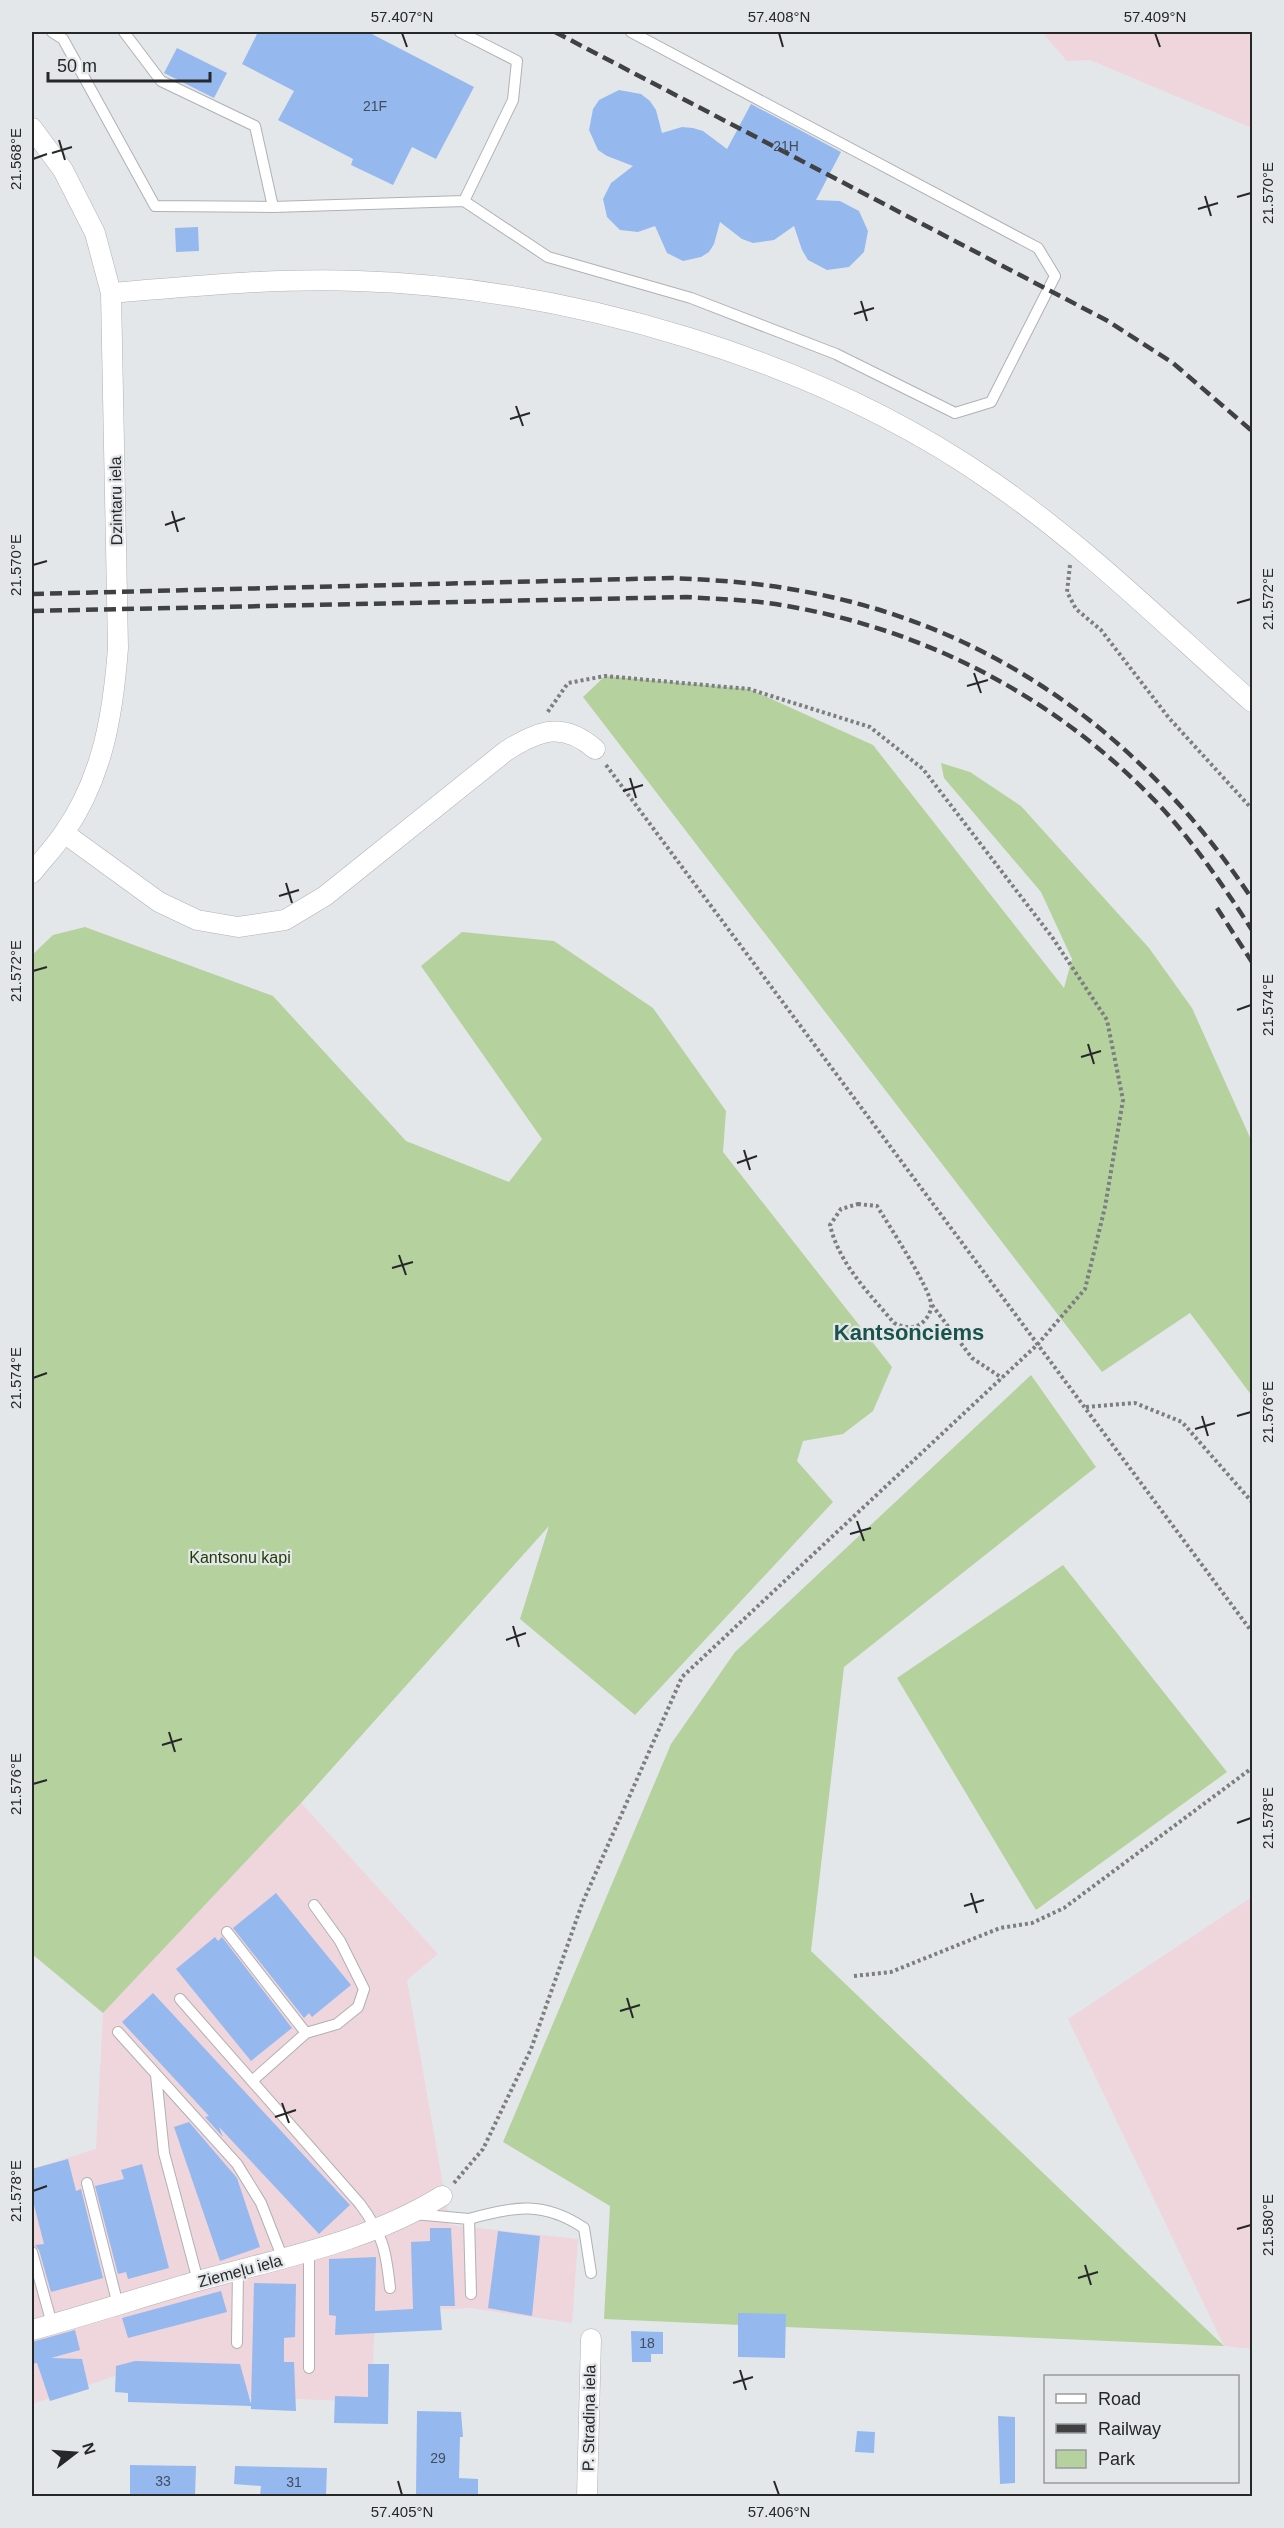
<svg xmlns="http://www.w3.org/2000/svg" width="1284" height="2528" viewBox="0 0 1284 2528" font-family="Helvetica,sans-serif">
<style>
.industrial{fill:#efd5dc}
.green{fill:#b4d19e}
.building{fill:#95b9ee}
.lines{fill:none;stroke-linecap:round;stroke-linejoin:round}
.lane-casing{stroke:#afb1b4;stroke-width:12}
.street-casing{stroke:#afb1b4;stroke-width:21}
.path{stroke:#7c7e80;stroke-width:4;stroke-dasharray:3 3;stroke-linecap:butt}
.lane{stroke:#fff;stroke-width:10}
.street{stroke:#fff;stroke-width:20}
.rail{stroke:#404142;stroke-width:4.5;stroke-dasharray:12 6;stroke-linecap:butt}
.ticks{fill:none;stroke:#262728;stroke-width:2}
.labels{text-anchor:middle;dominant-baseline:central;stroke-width:4.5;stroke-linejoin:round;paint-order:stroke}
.number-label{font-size:14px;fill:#424c5a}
.street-label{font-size:16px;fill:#262728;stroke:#e4e7ea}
.park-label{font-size:16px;fill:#1f3b00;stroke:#e4e7ea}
.district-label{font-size:22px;font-weight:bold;fill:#1a534b;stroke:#e4e7ea}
.neatline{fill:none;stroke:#262728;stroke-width:2}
.ticks-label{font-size:15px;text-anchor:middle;fill:#262728}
</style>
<rect width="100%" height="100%" fill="#e4e7ea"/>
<path class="industrial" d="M 1042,32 L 1252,32 L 1252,128 L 1090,60 L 1067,61 Z
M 301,1803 L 438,1954 L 407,1980 L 450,2225 L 578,2239 L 572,2323 L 470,2308 L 410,2311 L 375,2318 L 371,2402 L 126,2392 L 130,2371 L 32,2404 L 32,2169 L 96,2149 L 103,2013 Z
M 1252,1897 L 1252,2349 L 1224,2346 L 1068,2019 Z"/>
<path class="green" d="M 605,676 L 749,689 L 873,745 L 1064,988 L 1072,959 L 1041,892 L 944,778 L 941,763 L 970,772 L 1021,806 L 1149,948 L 1192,1008 L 1252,1142 L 1252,1396 L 1190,1313 L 1102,1372 L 583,697 Z
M 85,927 L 273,996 L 406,1141 L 509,1182 L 542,1139 L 421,966 L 462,932 L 554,941 L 653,1008 L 726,1111 L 723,1152 L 892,1367 L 873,1411 L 843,1434 L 803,1441 L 797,1461 L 833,1502 L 635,1715 L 520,1619 L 549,1526 L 301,1803 L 103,2013 L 32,1954 L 32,955 L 53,935 Z
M 1031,1375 L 1096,1467 L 844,1667 L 811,1951 L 1224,2346 L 604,2319 L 610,2206 L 503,2142 L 671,1744 L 735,1652 Z
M 1063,1565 L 1227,1772 L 1036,1910 L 897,1678 Z"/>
<path class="building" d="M 258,32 L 368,32 L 474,87 L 436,159 L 412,147 L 393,185 L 351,165 L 353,159 L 278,120 L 294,91 L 242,64 Z
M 177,48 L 227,73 L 214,98 L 164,73 Z
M 619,90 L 641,94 L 650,101 L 656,110 L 662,133 L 682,127 L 693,128 L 703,131 L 727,149 L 751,104 L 841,152 L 816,200 L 840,201 L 859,211 L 868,231 L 864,252 L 849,267 L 827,270 L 808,260 L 802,250 L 794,226 L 774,240 L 753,243 L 742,239 L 720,222 L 714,244 L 709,252 L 701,257 L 683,261 L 667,253 L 655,226 L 638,232 L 620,230 L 607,217 L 603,199 L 611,183 L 633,166 L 607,156 L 598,150 L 589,130 L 593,109 L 599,100 Z
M 198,227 L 199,251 L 176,252 L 175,228 Z
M 276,1893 L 351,1985 L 312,2017 L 309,2013 L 304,2018 L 233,1928 Z
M 215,1937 L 218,1941 L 222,1937 L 292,2028 L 251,2061 L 176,1969 Z
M 153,1993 L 350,2205 L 319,2234 L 219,2127 L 223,2137 L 205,2117 L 209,2116 L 122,2022 Z
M 189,2122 L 237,2178 L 260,2247 L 220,2261 L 174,2127 Z
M 68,2159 L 76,2191 L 81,2189 L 103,2278 L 51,2292 L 39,2250 L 35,2245 L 44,2244 L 32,2197 L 32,2169 Z
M 142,2164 L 169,2268 L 128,2279 L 126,2272 L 118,2274 L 95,2186 L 124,2179 L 121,2170 Z
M 430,2228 L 451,2228 L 455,2306 L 440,2306 L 442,2330 L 335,2335 L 336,2316 L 329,2315 L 329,2259 L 376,2257 L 375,2311 L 413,2309 L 411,2242 L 430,2241 Z
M 498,2231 L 540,2236 L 532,2316 L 488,2308 Z
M 254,2283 L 296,2284 L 295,2337 L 284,2338 L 284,2362 L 294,2362 L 296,2411 L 251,2409 L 251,2406 L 128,2402 L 128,2393 L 115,2392 L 116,2366 L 135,2361 L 240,2364 L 251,2404 Z
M 221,2291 L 227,2312 L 128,2338 L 122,2318 Z
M 738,2313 L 786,2314 L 785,2358 L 738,2357 Z
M 75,2330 L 80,2350 L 51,2358 L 82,2359 L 89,2389 L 50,2401 L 37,2363 L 32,2364 L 32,2342 Z
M 631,2331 L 663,2332 L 663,2354 L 651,2354 L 651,2362 L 632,2362 Z
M 368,2364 L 389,2364 L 388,2424 L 334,2423 L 335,2396 L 368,2397 Z
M 417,2411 L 461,2412 L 463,2437 L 460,2437 L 459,2478 L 478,2479 L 478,2496 L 416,2496 Z
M 998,2416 L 1015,2417 L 1015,2483 L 1000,2484 Z
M 857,2431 L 875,2432 L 874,2453 L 855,2452 Z
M 130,2465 L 196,2466 L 195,2496 L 130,2496 Z
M 235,2466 L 327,2468 L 326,2496 L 260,2496 L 261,2486 L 234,2484 Z"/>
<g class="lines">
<g class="lane-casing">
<path id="lane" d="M 52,32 L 63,39 L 155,206 L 273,207 L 464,201 L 548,257 L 691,298 L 836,354 L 955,413 L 991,402 L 1055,276 L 1038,248 L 631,32
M 124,32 L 161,81 L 255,126 L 273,207
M 460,32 L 517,61 L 513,100 L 464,201
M 227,1932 L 306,2033
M 180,1999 L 360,2204 C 383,2235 386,2250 390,2288
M 118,2032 L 237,2164 L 261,2203 L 283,2259
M 156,2075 L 164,2153 L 198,2281
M 252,2081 L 306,2033 L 337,2024 L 358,2007 L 364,1989 L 340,1941 L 314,1905
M 87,2183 L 118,2305
M 414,2214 L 469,2219 L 471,2294
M 469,2219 C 514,2206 544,2201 584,2228 L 591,2273
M 32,2252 L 52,2324
M 309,2252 L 309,2368
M 237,2343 L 238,2271"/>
</g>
<g class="street-casing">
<path id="street" d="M 32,128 L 63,170 L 95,233 L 111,293 L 118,648 C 113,714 103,777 64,833 C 55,847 42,860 32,873
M 111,293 C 193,286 276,278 358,281 C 572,288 815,359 991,481 C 1085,545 1167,627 1252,702
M 64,833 L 159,902 L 197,920 L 238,927 L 285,920 L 325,896 L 506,751 C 539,730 563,721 595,749
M 32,2330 C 87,2315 142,2297 198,2281 C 281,2258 368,2242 442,2196
M 587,2496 L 591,2339"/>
</g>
<path class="path" d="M 1070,565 L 1067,592 L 1076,609 L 1101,630 L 1169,718 L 1252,809
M 606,765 L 1252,1632
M 858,1204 L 877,1206 C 888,1224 930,1288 931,1304 C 932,1310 928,1317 924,1321 C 915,1330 905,1328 894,1323 C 869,1293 839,1264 830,1225 L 841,1209 Z
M 932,1305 L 972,1358 L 1002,1378
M 1086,1407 L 1135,1403 L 1182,1422 L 1252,1502
M 854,1976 L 891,1972 L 1000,1928 L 1032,1923 L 1064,1908 L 1252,1768
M 454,2183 L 483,2149 L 531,2049 L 582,1904 L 682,1677 L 1038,1344 L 1085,1289 L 1105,1207 L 1123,1100 L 1107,1020 L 1052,937 L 923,769 L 870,727 L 749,689 L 605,676 L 568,683 L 547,713"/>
<use href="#lane" class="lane"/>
<use href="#street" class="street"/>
<path class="rail" d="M 555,32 L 1106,320 L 1173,363 L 1252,431
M 32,594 L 672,578 C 711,580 751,582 790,589 C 987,621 1143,734 1252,899
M 32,611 L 686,597 C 718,599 750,600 781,605 C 927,629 1059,699 1160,806 C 1195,844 1224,887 1252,930
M 1217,908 L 1252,962"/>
</g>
<path class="ticks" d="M 402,33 L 407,47M 779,33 L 783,47M 1155,33 L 1160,47M 59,140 L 65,160M 52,153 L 72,147M 33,159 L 47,154M 1205,196 L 1211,216M 1237,197 L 1251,193M 1198,209 L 1218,203M 861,301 L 867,321M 854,314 L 874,308M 516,406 L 523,426M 510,419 L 530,413M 172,511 L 178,532M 165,525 L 185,518M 33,565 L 47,561M 1237,603 L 1251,599M 974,673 L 981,693M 967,686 L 988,680M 630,778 L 636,798M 623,791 L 643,785M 286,883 L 292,903M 279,896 L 299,890M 33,971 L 47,967M 1237,1010 L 1251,1005M 1088,1044 L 1094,1064M 1081,1057 L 1101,1051M 744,1150 L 750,1170M 737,1163 L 757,1156M 399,1255 L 406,1275M 392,1268 L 413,1262M 33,1378 L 47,1373M 1202,1416 L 1208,1436M 1237,1416 L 1251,1412M 1195,1429 L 1215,1423M 857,1521 L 864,1541M 850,1534 L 871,1528M 513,1626 L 519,1647M 506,1640 L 526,1633M 169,1732 L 175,1752M 162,1745 L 182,1739M 33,1784 L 47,1780M 1237,1823 L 1251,1818M 971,1893 L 977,1913M 964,1906 L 984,1900M 627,1998 L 633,2018M 620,2011 L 640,2005M 282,2103 L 289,2123M 275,2117 L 296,2110M 33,2191 L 47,2186M 1237,2229 L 1251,2225M 1085,2265 L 1091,2285M 1078,2278 L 1098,2272M 740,2370 L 746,2390M 733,2383 L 753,2377M 398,2481 L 402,2495M 774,2481 L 779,2495"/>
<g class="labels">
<g class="number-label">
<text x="375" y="106">21F</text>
<text x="786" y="146">21H</text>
<text x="647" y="2343">18</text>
<text x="438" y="2458">29</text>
<text x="163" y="2481">33</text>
<text x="294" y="2482">31</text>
</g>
<g class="street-label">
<text transform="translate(116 501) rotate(-91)">Dzintaru iela</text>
<text transform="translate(240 2271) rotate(-15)">Ziemeļu iela</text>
<text transform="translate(589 2418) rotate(-89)">P. Stradiņa iela</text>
</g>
<g class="park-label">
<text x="240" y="1557">Kantsonu kapi</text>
</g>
<g class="district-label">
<text x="909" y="1332">Kantsonciems</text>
</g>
</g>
<rect width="1284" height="2528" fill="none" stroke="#e4e7ea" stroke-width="66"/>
<rect x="1044" y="2375" width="195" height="108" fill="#e4e7ea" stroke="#989a9c" stroke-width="1.5"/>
<rect x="1056" y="2394" width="30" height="9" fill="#ffffff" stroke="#989a9c" stroke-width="1.5"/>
<text x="1098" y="2405" font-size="18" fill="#262728">Road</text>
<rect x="1056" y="2424" width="30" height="9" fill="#404142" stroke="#989a9c" stroke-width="1.5"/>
<text x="1098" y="2435" font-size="18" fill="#262728">Railway</text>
<rect x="1056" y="2450" width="30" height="18" fill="#b4d19e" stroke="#989a9c" stroke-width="1.5"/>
<text x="1098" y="2465" font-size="18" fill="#262728">Park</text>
<g transform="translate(75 2453) rotate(73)" stroke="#e4e7ea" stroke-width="4.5" paint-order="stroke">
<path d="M0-4.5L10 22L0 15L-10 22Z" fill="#262728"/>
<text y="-9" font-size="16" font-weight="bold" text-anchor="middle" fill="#262728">N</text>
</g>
<path d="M48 72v9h162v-9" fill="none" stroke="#262728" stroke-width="3"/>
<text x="57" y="72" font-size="18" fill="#262728" stroke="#e4e7ea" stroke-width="4.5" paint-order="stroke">50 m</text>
<rect x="33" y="33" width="1218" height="2462" class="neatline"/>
<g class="ticks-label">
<text x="402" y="22">57.407°N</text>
<text x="779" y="22">57.408°N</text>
<text x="1155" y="22">57.409°N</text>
<text transform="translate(16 159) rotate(-90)" y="5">21.568°E</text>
<text transform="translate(1268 193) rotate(-90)" y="5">21.570°E</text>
<text transform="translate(16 565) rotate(-90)" y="5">21.570°E</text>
<text transform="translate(1268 599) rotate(-90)" y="5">21.572°E</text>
<text transform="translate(16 971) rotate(-90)" y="5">21.572°E</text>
<text transform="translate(1268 1005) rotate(-90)" y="5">21.574°E</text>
<text transform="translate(16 1378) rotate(-90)" y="5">21.574°E</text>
<text transform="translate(1268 1412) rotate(-90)" y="5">21.576°E</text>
<text transform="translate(16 1784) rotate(-90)" y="5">21.576°E</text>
<text transform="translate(1268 1818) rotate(-90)" y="5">21.578°E</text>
<text transform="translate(16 2191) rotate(-90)" y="5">21.578°E</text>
<text transform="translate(1268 2225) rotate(-90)" y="5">21.580°E</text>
<text x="402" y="2517">57.405°N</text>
<text x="779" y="2517">57.406°N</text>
</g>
</svg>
